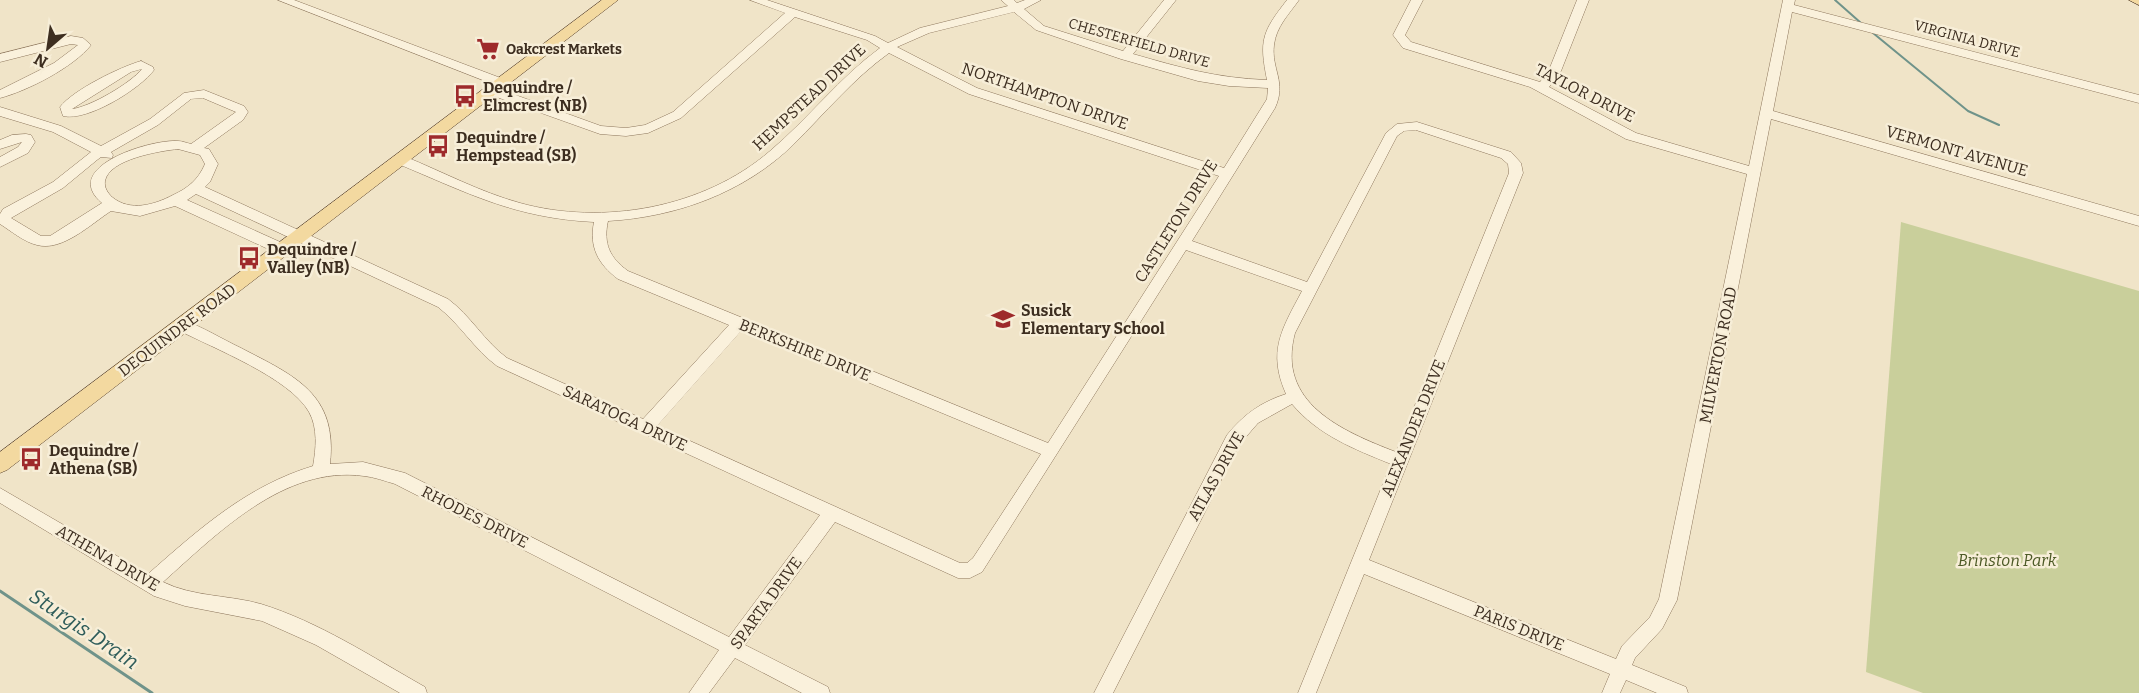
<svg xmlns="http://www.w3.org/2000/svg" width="2139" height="693" viewBox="0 0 2139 693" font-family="Bitter,serif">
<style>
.green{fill:#c9cf9b}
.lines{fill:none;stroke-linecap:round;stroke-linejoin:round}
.stream-far1{stroke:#6f938a;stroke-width:2}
.stream{stroke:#6f938a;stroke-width:3}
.minor-casing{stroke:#8d765c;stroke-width:1}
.major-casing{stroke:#5b4430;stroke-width:1}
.minor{fill:#faf1dc;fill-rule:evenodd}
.major{fill:#f3d9a0;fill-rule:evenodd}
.labels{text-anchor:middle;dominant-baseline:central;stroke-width:5;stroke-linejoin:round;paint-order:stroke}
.far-street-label{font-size:14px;fill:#3d2e20;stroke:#f7eed8}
.far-poi-label{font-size:14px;font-weight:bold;fill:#3d2e20;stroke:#f7eed8;text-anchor:start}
.poi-label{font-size:16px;font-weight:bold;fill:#3d2e20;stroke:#f7eed8;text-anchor:start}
.street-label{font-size:16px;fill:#3d2e20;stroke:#f7eed8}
.park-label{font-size:16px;font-style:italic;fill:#4d5a26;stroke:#f7eed8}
.near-water-label{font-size:21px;font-style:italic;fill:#2f5d5a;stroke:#f7eed8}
</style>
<rect width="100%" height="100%" fill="#f0e4c8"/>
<path class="green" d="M 1901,222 L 2139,291 L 2139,693 L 1923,693 L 1866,672 Z"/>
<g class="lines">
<path class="stream-far1" d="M 1835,0 L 1861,23
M 1873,33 L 1968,111 L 1999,125"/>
<path class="stream" d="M 0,591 L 152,693"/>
<g class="minor-casing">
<path id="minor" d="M 278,0 L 294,0 L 506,80 L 508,83 L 506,86 L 498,86 Z
M 750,0 L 767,0 L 875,36 L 888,43 L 920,28 L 1008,6 L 1001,0 L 1014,0 L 1017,3 L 1025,0 L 1041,0 L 1024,9 L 1044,26 L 1123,51 L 1164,0 L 1176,0 L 1133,54 C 1182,68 1216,78 1267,80 C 1259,40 1262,32 1287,0 L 1299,0 C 1289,14 1276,27 1274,45 C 1271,69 1287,82 1275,108 L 1192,241 L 1307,282 L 1386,133 L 1397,124 L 1417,122 L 1511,152 L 1521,163 L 1523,173 L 1369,560 L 1616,659 L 1622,646 L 1650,617 L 1659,599 L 1747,174 L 1626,139 L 1530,87 L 1403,48 L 1393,35 L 1411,0 L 1423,0 L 1405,35 L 1411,42 L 1540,82 L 1549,70 L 1577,0 L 1589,0 L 1561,71 L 1549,87 L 1636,133 L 1749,166 L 1783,0 L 1795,0 L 1794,5 L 2139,95 L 2139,103 L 1792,12 L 1773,111 L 2139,216 L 2139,226 L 1771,119 L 1677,600 L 1662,629 L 1635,658 L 1632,665 L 1686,687 L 1688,693 L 1657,693 L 1626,680 L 1620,693 L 1602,693 L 1610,674 L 1364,574 L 1316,693 L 1298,693 L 1391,464 C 1354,449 1318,435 1292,404 L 1258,423 L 1239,445 L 1113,693 L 1094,693 L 1227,435 C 1243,415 1261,402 1286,394 C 1267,351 1282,329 1302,291 L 1186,250 L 982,572 L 970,578 L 958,578 L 835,522 L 745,645 L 828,687 L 830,693 L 802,693 L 735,658 L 709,693 L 689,693 L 719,650 L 395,484 C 385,481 374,477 364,476 C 284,465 217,534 163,582 C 193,597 230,595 261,604 C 319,622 372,657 425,687 L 427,693 L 400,693 L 316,645 L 262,621 L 185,606 L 154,596 L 0,503 L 0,488 L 148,574 C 199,529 247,486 313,466 C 316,449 318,428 309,412 C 290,378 213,348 178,330 L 176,326 L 178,322 L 183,320 C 203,327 222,339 241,348 C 295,376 338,394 330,464 L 363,462 L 405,473 L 729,637 L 820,515 L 497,366 C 474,349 460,324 438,307 L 196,194 L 187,200 L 289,246 L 291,250 L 289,254 L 279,254 L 175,206 L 140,216 L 111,211 C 91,224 62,252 37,245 C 24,242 11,231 0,224 L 0,214 L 3,209 L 53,182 L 91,152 L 53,132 L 0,116 L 0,107 L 61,126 L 101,146 L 150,119 L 184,93 L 204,90 L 244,106 L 248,112 L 243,120 L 204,148 L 209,149 L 218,164 L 210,182 L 205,187 L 448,299 C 471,316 484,341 507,358 L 643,419 L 729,325 L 618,279 C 598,264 589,247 594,222 C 514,218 468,193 396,163 L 394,160 L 396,157 L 406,157 C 443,172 480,192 520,203 C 603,226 704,208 770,151 C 809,118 839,78 880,48 L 867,40 L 795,17 L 681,118 L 648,133 L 626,136 L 600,134 L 488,94 L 486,91 L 488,88 L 496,88 L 601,126 L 626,128 L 645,125 L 673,112 L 785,13 ZM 1014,12 L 1036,30 L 1121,59 L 1198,81 L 1229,86 L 1268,88 L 1267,99 L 1224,168 L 977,88 L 897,47 L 929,33 ZM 889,53 L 969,94 L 1219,176 L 1048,443 L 628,271 C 610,258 603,244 608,221 C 676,217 744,193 794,144 C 825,113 853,79 889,53 ZM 203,98 L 236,112 L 191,144 C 187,143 182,141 178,141 C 151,139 59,167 102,203 L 50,236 L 41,236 L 11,218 L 63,188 L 97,160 L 101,157 L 112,158 L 113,155 L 111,152 L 158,125 L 191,99 ZM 1416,130 L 1501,158 L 1508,164 L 1509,173 L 1396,452 C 1342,431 1276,403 1295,333 L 1397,136 L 1404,131 ZM 178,149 L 200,155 L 205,164 C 198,180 188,188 173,195 C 154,205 130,212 112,197 C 108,193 104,188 105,181 C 109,159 160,151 178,149 ZM 742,330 L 1041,454 L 973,558 L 967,563 L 960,563 L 657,426 Z
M 71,36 L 83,38 L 91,45 C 74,67 27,91 0,98 L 0,90 L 54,63 L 78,45 L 71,44 L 0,62 L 0,54 Z
M 141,61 L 153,67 L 154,70 C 140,89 87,122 63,116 L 60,107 C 73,90 120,67 141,61 ZM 142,69 C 131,83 90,107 72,109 L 131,72 Z
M 26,134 L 31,135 L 35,142 L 28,153 L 0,167 L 0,157 L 18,147 L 22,142 L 0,149 L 0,140 L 12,135 Z"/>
</g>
<g class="major-casing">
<path id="major" d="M 602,0 L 618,0 L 7,470 L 0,473 L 0,452 Z
M 2129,0 L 2139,0 L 2139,5 Z"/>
</g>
<use href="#minor" class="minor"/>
<use href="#major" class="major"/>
</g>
<defs>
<g id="supermarket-bare" transform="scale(1.8)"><path d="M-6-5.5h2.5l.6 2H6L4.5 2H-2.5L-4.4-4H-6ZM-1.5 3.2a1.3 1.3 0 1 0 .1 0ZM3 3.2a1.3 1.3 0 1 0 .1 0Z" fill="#9e2a2b" stroke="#f7eed8" stroke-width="2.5" paint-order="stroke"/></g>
<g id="bus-bare" transform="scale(1.8)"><path d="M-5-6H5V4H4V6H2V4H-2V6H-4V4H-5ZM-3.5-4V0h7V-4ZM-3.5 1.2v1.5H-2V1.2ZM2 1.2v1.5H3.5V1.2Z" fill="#9e2a2b" stroke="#f7eed8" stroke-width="2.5" paint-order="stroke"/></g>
<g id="school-bare" transform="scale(1.8)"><path d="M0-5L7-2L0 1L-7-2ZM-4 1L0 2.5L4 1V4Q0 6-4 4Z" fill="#9e2a2b" stroke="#f7eed8" stroke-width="2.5" paint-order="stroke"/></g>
</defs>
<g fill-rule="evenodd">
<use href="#supermarket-bare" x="488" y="49"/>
<use href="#bus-bare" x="465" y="96"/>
<use href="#bus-bare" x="438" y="146"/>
<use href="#bus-bare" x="249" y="258"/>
<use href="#school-bare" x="1003" y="319"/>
<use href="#bus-bare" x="31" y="459"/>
</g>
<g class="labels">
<g class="far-street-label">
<text transform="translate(1967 39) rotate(15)">VIRGINIA DRIVE</text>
<text transform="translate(1139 43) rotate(16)">CHESTERFIELD DRIVE</text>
</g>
<g class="far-poi-label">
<text x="506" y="49">Oakcrest Markets</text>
</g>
<g class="poi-label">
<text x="483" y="87">Dequindre /<tspan x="483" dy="18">Elmcrest (NB)</tspan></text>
<text x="456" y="137">Dequindre /<tspan x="456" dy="18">Hempstead (SB)</tspan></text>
<text x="267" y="249">Dequindre /<tspan x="267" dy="18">Valley (NB)</tspan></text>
<text x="1021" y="310">Susick<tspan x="1021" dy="18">Elementary School</tspan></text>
<text x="49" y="450">Dequindre /<tspan x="49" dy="18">Athena (SB)</tspan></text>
</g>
<g class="street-label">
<text transform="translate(1585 93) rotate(27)">TAYLOR DRIVE</text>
<text transform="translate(1045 96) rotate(19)">NORTHAMPTON DRIVE</text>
<text transform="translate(809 97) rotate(-43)">HEMPSTEAD DRIVE</text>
<text transform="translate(1957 151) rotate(16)">VERMONT AVENUE</text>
<text transform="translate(1176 221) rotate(-58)">CASTLETON DRIVE</text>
<text transform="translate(177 330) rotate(-37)">DEQUINDRE ROAD</text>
<text transform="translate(805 350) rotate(22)">BERKSHIRE DRIVE</text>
<text transform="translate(1718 355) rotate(-79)">MILVERTON ROAD</text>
<text transform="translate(625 418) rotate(25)">SARATOGA DRIVE</text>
<text transform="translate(1413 428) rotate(-68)">ALEXANDER DRIVE</text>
<text transform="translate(1216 476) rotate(-61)">ATLAS DRIVE</text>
<text transform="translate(475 517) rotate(27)">RHODES DRIVE</text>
<text transform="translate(108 558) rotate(30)">ATHENA DRIVE</text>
<text transform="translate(766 603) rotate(-54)">SPARTA DRIVE</text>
<text transform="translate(1519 628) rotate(22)">PARIS DRIVE</text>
</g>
<g class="park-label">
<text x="2007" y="560">Brinston Park</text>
</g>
<g class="near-water-label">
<text transform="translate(84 629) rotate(34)">Sturgis Drain</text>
</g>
</g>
<g transform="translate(48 48) rotate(209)" stroke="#f7eed8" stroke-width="4.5" paint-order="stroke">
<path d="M0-4.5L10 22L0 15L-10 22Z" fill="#3d2e20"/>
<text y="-9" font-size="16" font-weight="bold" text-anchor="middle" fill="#3d2e20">N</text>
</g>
</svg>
